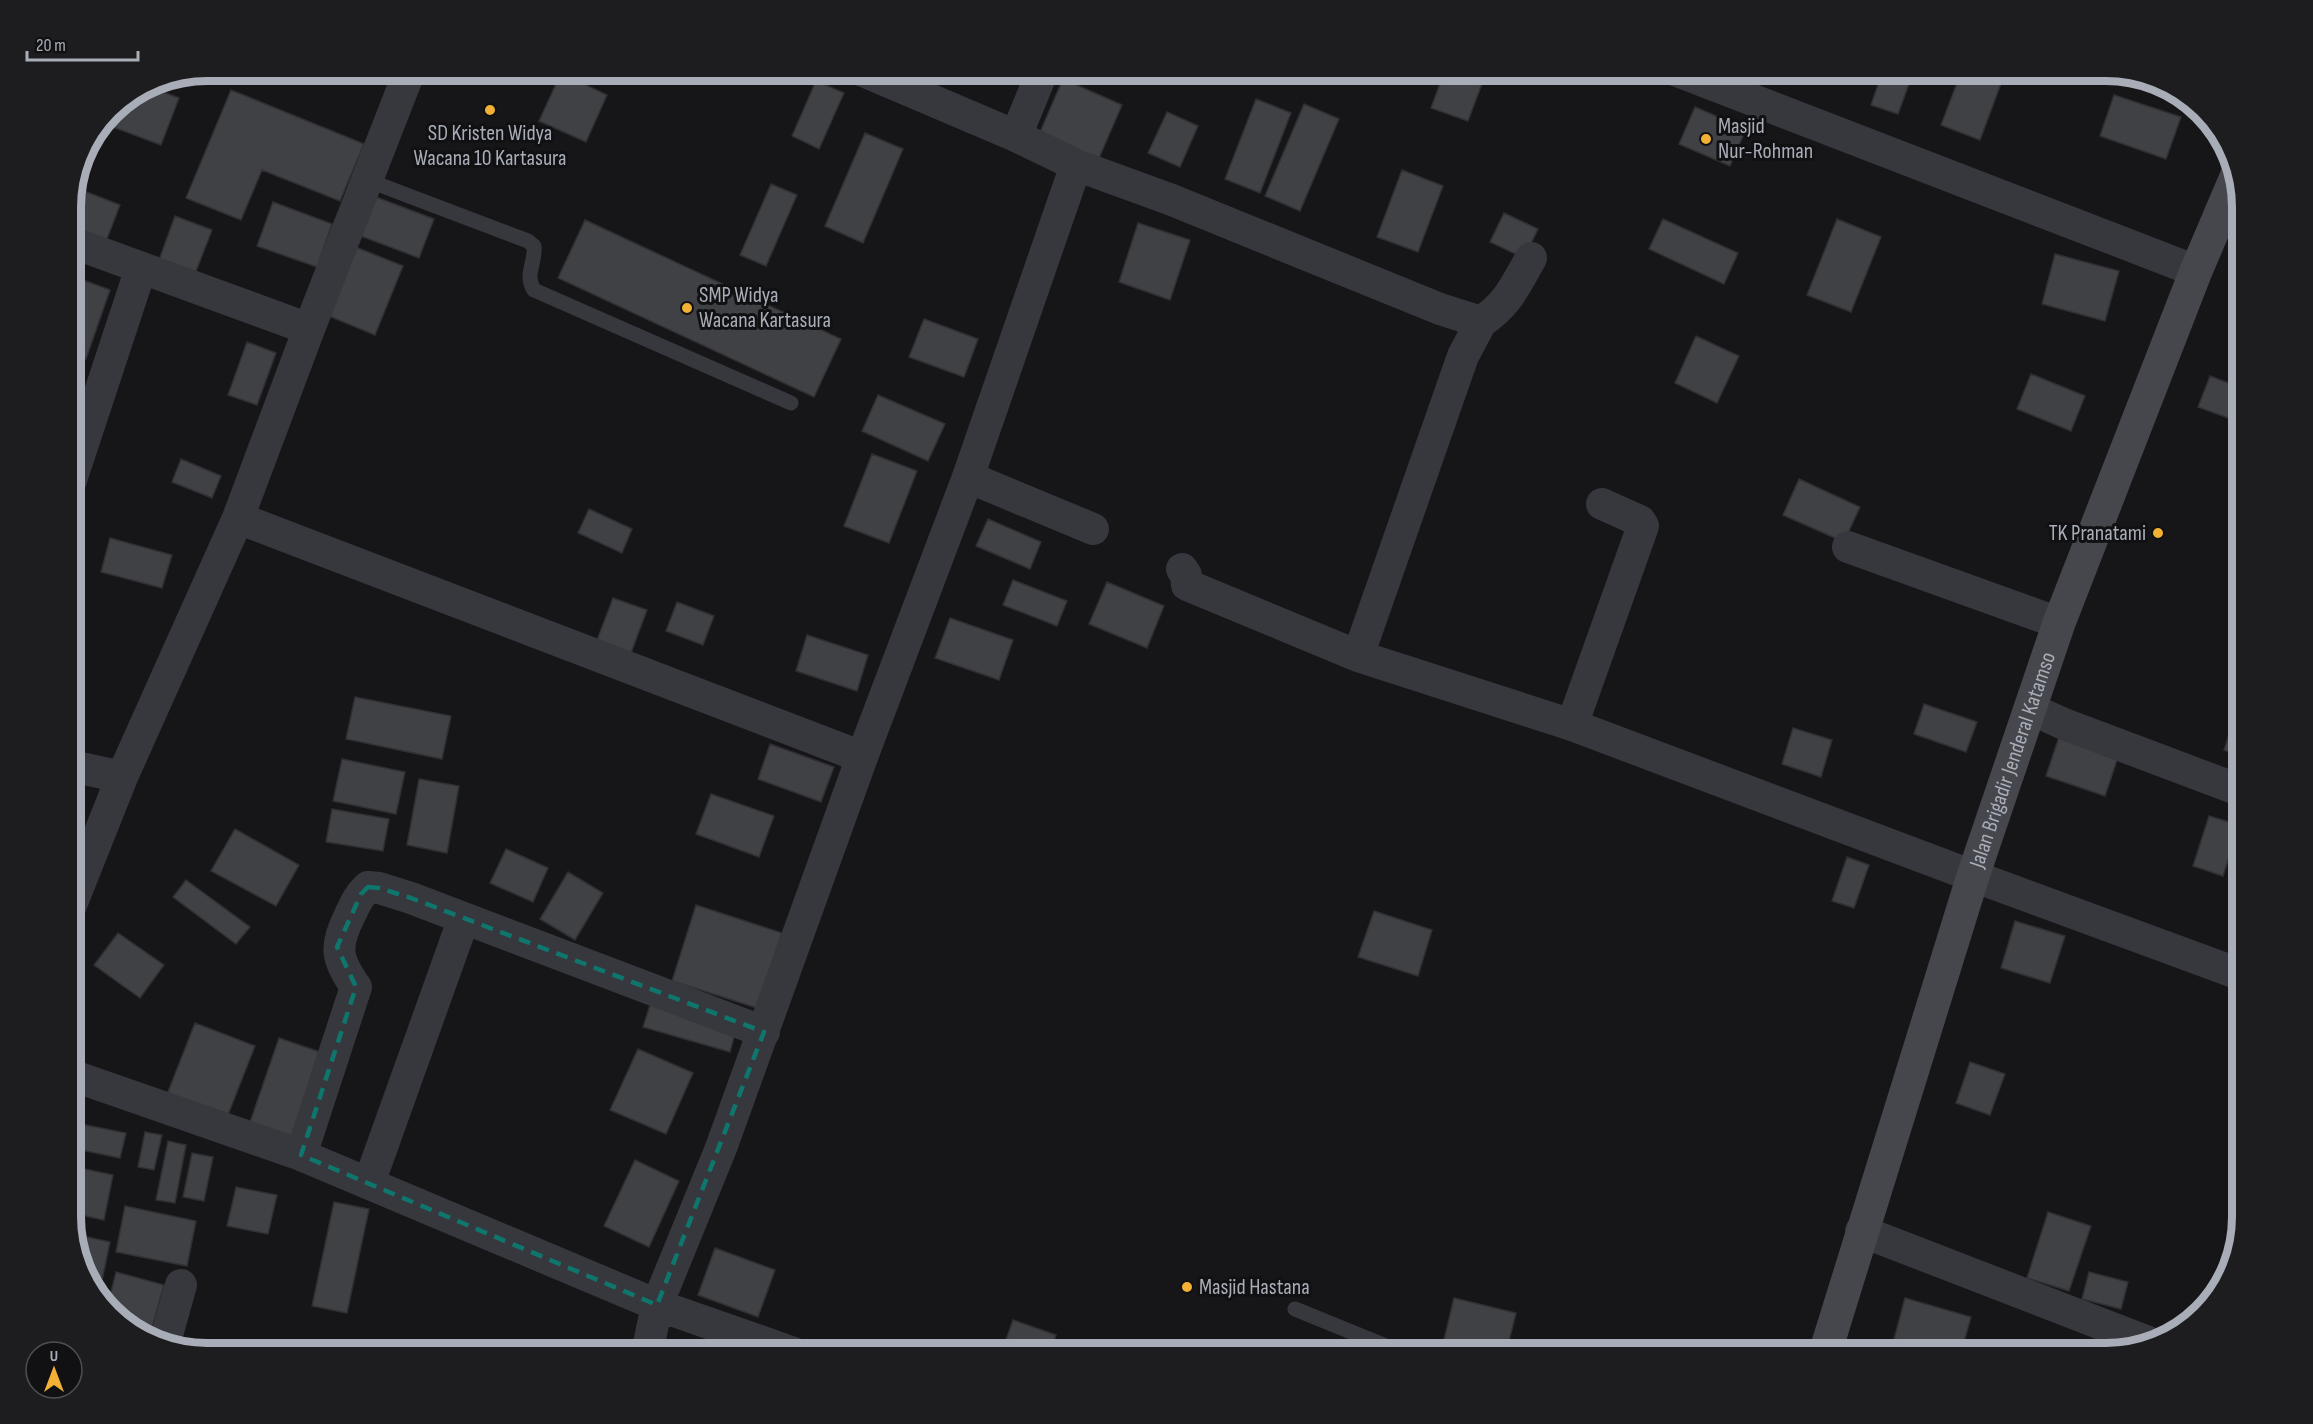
<svg xmlns="http://www.w3.org/2000/svg" width="2313" height="1424" viewBox="0 0 2313 1424" font-family="'Sofia Sans Condensed',sans-serif">
<style>
.building{fill:#404145;stroke:#303034;stroke-width:1.5}
.lines{fill:none;stroke-linecap:round;stroke-linejoin:round}
.lane{stroke:#37383d;stroke-width:15}
.street{stroke:#37383d;stroke-width:32}
.secondary{stroke:#45474d;stroke-width:33}
.marked{fill:none;stroke:#0f766e;stroke-width:4.5;stroke-dasharray:12 8;stroke-linejoin:round}
.poi-dot{fill:#f2b134;stroke:#111113;stroke-width:2}
.labels{text-anchor:middle;dominant-baseline:central;stroke-width:6;stroke-linejoin:round;paint-order:stroke}
.poi-label{font-size:22px;fill:#a8adb8;stroke:#111113;text-anchor:start}
.street-label{font-size:22px;fill:#a8adb8;stroke:#111113}
.rim{fill:none;stroke:#a8adb8;stroke-width:8}
</style>
<rect width="100%" height="100%" fill="#161618"/>
<path class="building" d="M 585,70 L 617,70 L 612,82 Z
M 908,70 L 943,70 L 937,84 Z
M 982,70 L 1020,70 L 1015,84 Z
M 1445,70 L 1487,70 L 1468,121 L 1431,108 Z
M 1883,70 L 1914,70 L 1898,114 L 1871,105 Z
M 1962,70 L 2006,70 L 1980,140 L 1941,125 Z
M 2043,70 L 2073,70 L 2069,81 Z
M 561,73 L 607,95 L 586,142 L 539,121 Z
M 1063,79 L 1122,105 L 1096,165 L 1037,139 Z
M 816,81 L 844,93 L 819,149 L 792,136 Z
M 147,86 L 179,98 L 161,145 L 105,124 L 111,110 Z
M 231,90 L 364,144 L 340,201 L 262,170 L 241,220 L 186,198 Z
M 2114,95 L 2181,117 L 2166,159 L 2100,136 Z
M 1256,99 L 1291,113 L 1260,193 L 1225,179 Z
M 1304,104 L 1339,119 L 1300,211 L 1265,196 Z
M 1695,107 L 1746,129 L 1730,166 L 1679,144 Z
M 1167,112 L 1198,126 L 1180,167 L 1148,153 Z
M 865,133 L 903,149 L 863,243 L 825,226 Z
M 1402,170 L 1443,186 L 1418,252 L 1377,237 Z
M 771,184 L 797,195 L 766,266 L 740,255 Z
M 79,189 L 120,205 L 105,244 L 71,231 L 71,210 Z
M 376,197 L 434,219 L 419,258 L 361,236 Z
M 273,202 L 332,224 L 317,267 L 257,246 Z
M 1504,213 L 1538,229 L 1524,258 L 1490,242 Z
M 175,216 L 212,230 L 195,274 L 159,260 Z
M 1663,219 L 1738,253 L 1724,284 L 1649,249 Z
M 1837,219 L 1881,237 L 1851,312 L 1807,295 Z
M 585,220 L 841,339 L 814,397 L 558,278 Z
M 1138,223 L 1190,240 L 1170,300 L 1119,282 Z
M 353,246 L 403,266 L 375,335 L 324,314 Z
M 2055,254 L 2119,271 L 2105,321 L 2042,304 Z
M 75,277 L 110,290 L 86,359 L 71,354 L 71,290 Z
M 924,319 L 978,339 L 964,377 L 909,357 Z
M 1696,336 L 1739,356 L 1717,403 L 1675,383 Z
M 247,342 L 276,353 L 257,405 L 228,395 Z
M 2031,374 L 2085,396 L 2071,431 L 2017,409 Z
M 2210,376 L 2242,388 L 2242,423 L 2198,407 Z
M 878,395 L 945,424 L 928,461 L 862,431 Z
M 872,454 L 917,471 L 889,543 L 844,526 Z
M 181,459 L 221,476 L 212,498 L 172,482 Z
M 1799,479 L 1860,507 L 1844,542 L 1783,515 Z
M 589,509 L 632,529 L 622,553 L 578,533 Z
M 988,519 L 1041,542 L 1030,569 L 976,546 Z
M 110,538 L 172,555 L 162,588 L 101,572 Z
M 1013,580 L 1067,601 L 1057,626 L 1003,605 Z
M 1107,582 L 1164,606 L 1147,648 L 1089,624 Z
M 613,598 L 647,610 L 628,661 L 594,648 Z
M 677,602 L 714,616 L 703,645 L 666,631 Z
M 950,618 L 1013,640 L 999,680 L 935,658 Z
M 807,635 L 868,655 L 857,691 L 796,671 Z
M 355,697 L 451,716 L 442,759 L 346,739 Z
M 1924,704 L 1977,722 L 1966,752 L 1914,734 Z
M 2239,705 L 2242,707 L 2242,756 L 2224,750 Z
M 1793,728 L 1832,740 L 1821,777 L 1782,764 Z
M 2061,731 L 2120,751 L 2105,796 L 2046,776 Z
M 770,744 L 834,767 L 821,802 L 758,779 Z
M 342,759 L 405,772 L 396,814 L 333,801 Z
M 419,779 L 459,786 L 447,853 L 407,845 Z
M 711,794 L 774,816 L 759,857 L 696,834 Z
M 332,809 L 389,819 L 383,851 L 326,842 Z
M 2209,816 L 2239,825 L 2223,876 L 2193,866 Z
M 235,829 L 299,865 L 276,906 L 211,871 Z
M 506,849 L 548,868 L 533,902 L 490,883 Z
M 1847,857 L 1869,865 L 1854,908 L 1832,901 Z
M 568,872 L 603,893 L 575,940 L 540,919 Z
M 186,880 L 250,927 L 236,944 L 173,897 Z
M 696,905 L 782,933 L 757,1008 L 672,981 Z
M 1374,911 L 1432,930 L 1418,976 L 1358,957 Z
M 2015,921 L 2065,936 L 2050,983 L 2001,968 Z
M 118,933 L 164,965 L 140,998 L 94,965 Z
M 651,1002 L 737,1026 L 730,1052 L 643,1027 Z
M 195,1023 L 255,1046 L 224,1125 L 164,1102 Z
M 279,1038 L 323,1053 L 292,1144 L 248,1128 Z
M 638,1049 L 693,1073 L 666,1134 L 610,1110 Z
M 1970,1062 L 2005,1074 L 1990,1115 L 1956,1103 Z
M 71,1122 L 126,1133 L 120,1158 L 71,1148 Z
M 145,1132 L 162,1135 L 154,1170 L 138,1167 Z
M 168,1141 L 186,1145 L 175,1203 L 156,1200 Z
M 192,1153 L 213,1157 L 204,1201 L 183,1197 Z
M 635,1160 L 679,1181 L 649,1247 L 604,1226 Z
M 71,1166 L 113,1175 L 104,1220 L 71,1213 Z
M 236,1187 L 277,1195 L 268,1234 L 227,1226 Z
M 334,1202 L 369,1209 L 347,1313 L 312,1306 Z
M 125,1206 L 196,1221 L 187,1266 L 116,1252 Z
M 2048,1212 L 2091,1226 L 2069,1291 L 2027,1278 Z
M 74,1234 L 110,1242 L 99,1295 L 89,1285 Z
M 715,1248 L 775,1270 L 758,1317 L 698,1295 Z
M 116,1272 L 164,1285 L 150,1335 L 134,1331 L 108,1304 Z
M 2089,1272 L 2128,1282 L 2121,1309 L 2082,1299 Z
M 1454,1298 L 1516,1313 L 1506,1353 L 1483,1353 L 1443,1344 Z
M 1905,1298 L 1971,1317 L 1961,1353 L 1947,1353 L 1894,1339 Z
M 1013,1320 L 1056,1335 L 1050,1353 L 1009,1353 L 1002,1351 Z"/>
<g class="lines">
<path class="lane" d="M 367,180 L 528,241 L 534,246 C 536,262 524,275 534,290 L 791,403
M 1295,1309 L 1403,1353"/>
<path class="street" d="M 861,70 L 1016,136
M 1675,70 L 2196,271
M 1076,165 L 1172,200 L 1440,309 L 1481,322 L 1463,356 L 1358,656 L 1572,725 L 1973,876 L 2242,975
M 71,242 L 309,329
M 1481,322 C 1508,304 1515,286 1531,258
M 968,477 L 1093,529
M 71,480 L 141,268
M 238,518 L 862,757
M 1848,547 L 2059,623
M 1182,569 L 1186,575 L 1187,585 L 1358,656
M 2031,709 L 2064,724 L 2242,791
M 1572,725 L 1643,526 L 1640,521 L 1602,504
M 71,766 L 122,777
M 71,905 L 122,777 L 238,518 L 309,329 L 410,70
M 71,1075 L 301,1155 L 657,1305 L 794,1353
M 301,1155 L 356,987 C 336,959 334,946 350,915 C 355,904 359,895 368,887 L 379,888 L 411,898 L 764,1032
M 369,1183 L 464,918
M 1861,1231 L 2148,1342
M 165,1342 L 181,1285
M 647,1353 L 657,1305 L 721,1148 L 862,757 L 968,477 L 1076,165 L 1016,136 L 1043,70"/>
<path class="secondary" id="s1" d="M 1825,1353 L 1973,876 L 2059,623 L 2196,271 L 2236,177"/>
</g>
<path class="marked" d="M 368,887 L 379,888 L 411,898 L 764,1032 L 657,1305 L 301,1155 L 356,987 L 337,947 L 361,894 Z"/>
<g class="poi-dot">
<circle cx="490" cy="110" r="6"/>
<circle cx="1706" cy="139" r="6"/>
<circle cx="687" cy="308" r="6"/>
<circle cx="2158" cy="533" r="6"/>
<circle cx="1187" cy="1287" r="6"/>
</g>
<g class="labels">
<g class="poi-label">
<text x="1718" y="126">Masjid<tspan x="1718" dy="25">Nur-Rohman</tspan></text>
<text x="490" y="133" text-anchor="middle">SD Kristen Widya<tspan x="490" dy="25">Wacana 10 Kartasura</tspan></text>
<text x="699" y="295">SMP Widya<tspan x="699" dy="25">Wacana Kartasura</tspan></text>
<text x="2146" y="533" text-anchor="end">TK Pranatami</text>
<text x="1199" y="1287">Masjid Hastana</text>
</g>
<g class="street-label">
<text stroke="none"><textPath href="#s1" startOffset="622">Jalan Brigadir Jenderal Katamso</textPath></text>
</g>
</g>
<path d="M0 0H2313V1424H0ZM207 81H2106A126 126 0 0 1 2232 207V1217A126 126 0 0 1 2106 1343H207A126 126 0 0 1 81 1217V207A126 126 0 0 1 207 81Z" fill="#1d1d20" fill-rule="evenodd"/>
<path class="rim" d="M207 81H2106A126 126 0 0 1 2232 207V1217A126 126 0 0 1 2106 1343H207A126 126 0 0 1 81 1217V207A126 126 0 0 1 207 81Z"/>
<g transform="translate(54 1370)"><circle r="28" fill="#111113" stroke="#4d4f55" stroke-width="1.5"/>
<path d="M0-4.5L10 22L0 15L-10 22Z" fill="#f2b134"/>
<text y="-9" font-size="16" font-weight="bold" text-anchor="middle" fill="#a8adb8">U</text>
</g>
<path d="M27 51v9h111v-9" fill="none" stroke="#a8adb8" stroke-width="3"/>
<text x="36" y="51" font-size="18" fill="#a8adb8" stroke="#111113" stroke-width="4.5" paint-order="stroke">20 m</text>
</svg>
